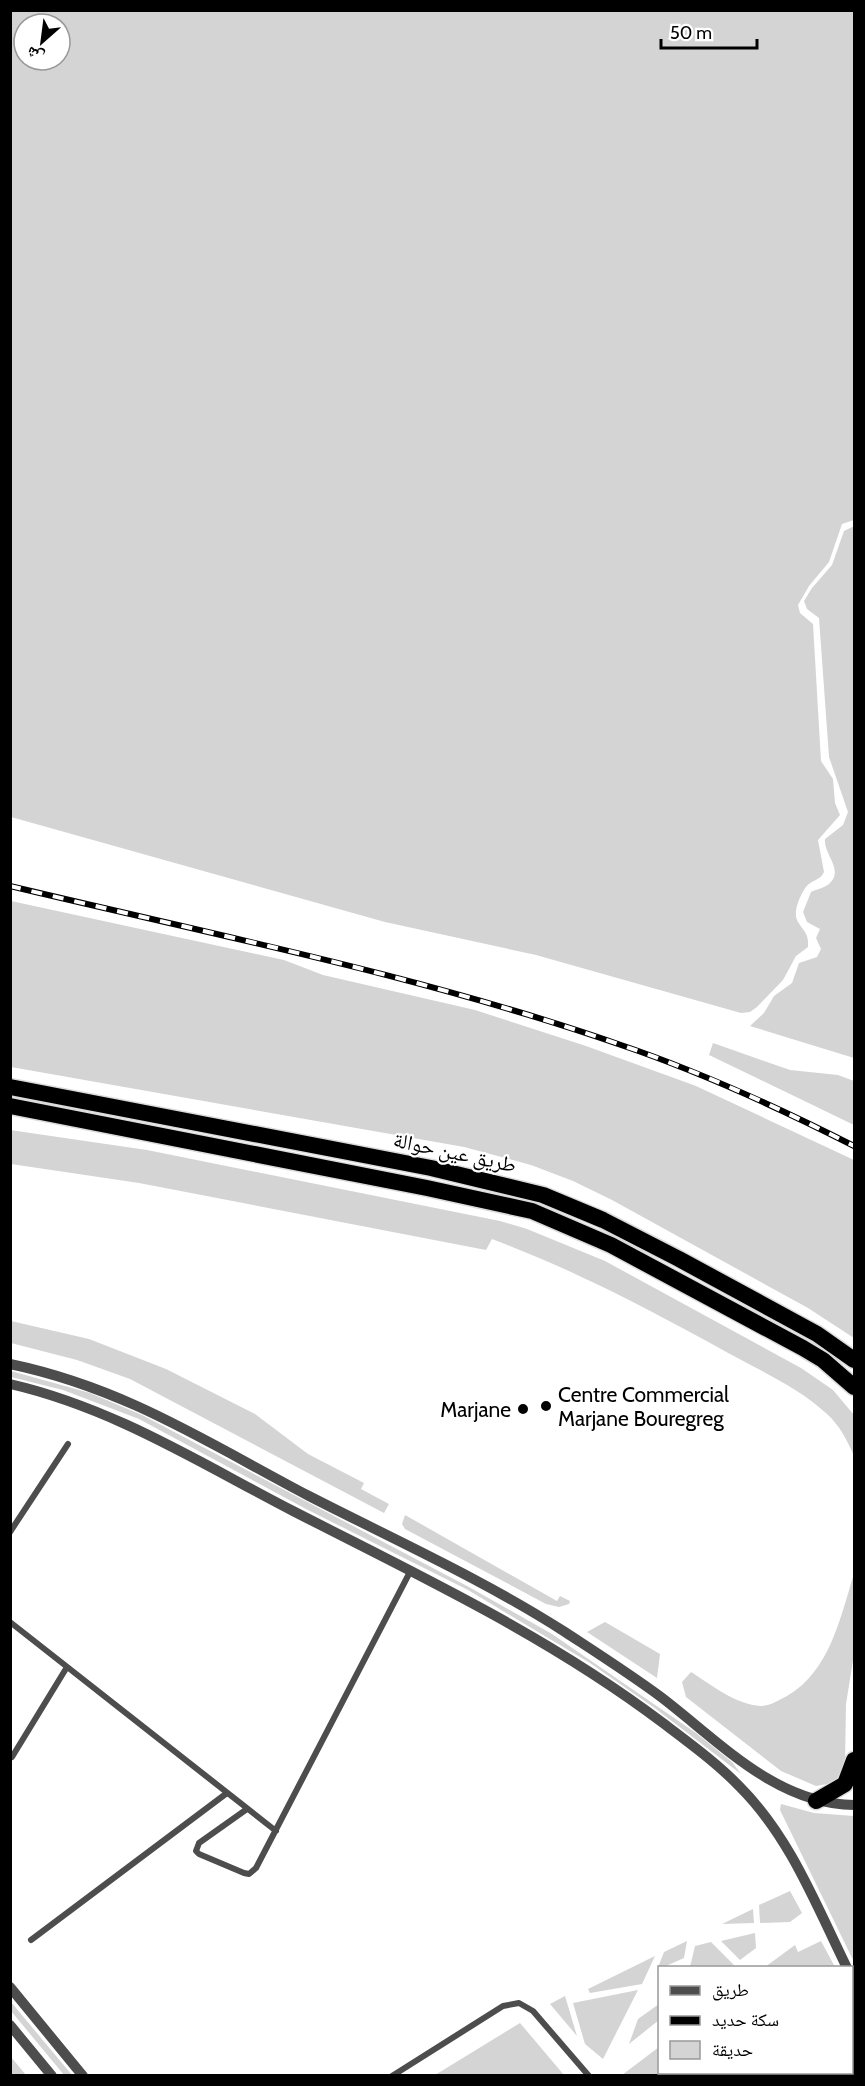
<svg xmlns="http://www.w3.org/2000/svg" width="865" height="2086" viewBox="0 0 865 2086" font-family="Cabin,'Noto Naskh Arabic',sans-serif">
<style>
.green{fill:#d4d4d4;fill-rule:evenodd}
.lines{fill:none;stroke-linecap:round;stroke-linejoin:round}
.trunk-casing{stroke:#dbdbdb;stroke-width:19}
.minor{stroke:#4d4d4d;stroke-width:6}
.tertiary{stroke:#4d4d4d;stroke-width:10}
.trunk{stroke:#000;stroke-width:16}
.rail-casing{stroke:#000;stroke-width:6}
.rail{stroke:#fff;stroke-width:4;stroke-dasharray:11;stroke-linecap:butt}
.poi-dot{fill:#000;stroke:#fff;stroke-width:2}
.labels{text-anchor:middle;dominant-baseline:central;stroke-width:4.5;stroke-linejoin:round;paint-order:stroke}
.street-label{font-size:21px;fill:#000;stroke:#fff}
.poi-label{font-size:21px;fill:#000;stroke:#fff;text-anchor:start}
</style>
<rect width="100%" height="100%" fill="#fff"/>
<path class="green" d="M 10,11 L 854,11 L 854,520 L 842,524 L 829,562 L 809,586 L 798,605 L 800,613 L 813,624 L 821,761 L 833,779 L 835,803 L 840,815 L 818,840 L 824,872 C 820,881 811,880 806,887 C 800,895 792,913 798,922 C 804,932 809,933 808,947 L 796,956 L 783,980 L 757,1007 L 750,1012 L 741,1013 L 536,955 L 385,922 L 11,817 ZM 24,24 L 60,24 L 60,60 L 24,60 Z
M 854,526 L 854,1058 L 750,1026 L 764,1013 L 774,996 L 792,983 L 799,963 L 817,957 L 821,949 L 816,938 L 820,929 L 807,922 L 803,912 L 811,892 C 817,889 824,888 829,884 C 845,870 823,854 825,839 L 843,825 L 848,812 L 829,757 L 819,618 L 807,609 L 804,601 L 812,588 L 832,565 L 844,531 Z
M 11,901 L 284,960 L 323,975 L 475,1010 L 586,1046 L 696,1086 L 854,1160 L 854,1338 L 808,1308 L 612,1200 L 573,1181 L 531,1165 L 464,1147 L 11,1067 Z
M 713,1043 L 790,1070 L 838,1075 L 854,1081 L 854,1125 L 709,1055 Z
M 10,1130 L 147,1150 L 500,1221 L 527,1229 L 605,1261 L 801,1368 L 833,1390 L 854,1415 L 854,1456 C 847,1440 840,1426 827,1414 C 799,1388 763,1372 730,1354 C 652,1311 575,1270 492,1239 L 486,1250 L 139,1183 L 11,1164 Z
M 11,1321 L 89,1339 L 166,1369 L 255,1414 L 308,1454 L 364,1483 L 361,1489 L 389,1504 L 384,1513 L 130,1379 L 77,1360 L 11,1343 Z
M 11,1371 L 90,1393 L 142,1415 L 469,1587 L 552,1634 L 696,1733 L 732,1762 L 741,1774 L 656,1709 L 590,1663 L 468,1590 L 308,1510 L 139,1419 L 63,1390 L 11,1377 Z
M 405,1515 L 557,1601 L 560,1596 L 570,1601 L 569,1604 L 559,1607 L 546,1604 L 405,1529 L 402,1524 Z
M 854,1574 L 854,1654 L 846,1704 L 845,1764 L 838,1778 L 832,1783 L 816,1786 L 781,1771 L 686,1697 L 682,1682 L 691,1672 C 712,1685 736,1705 761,1706 C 770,1706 779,1700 787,1696 C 830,1671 840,1618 854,1574 Z
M 605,1622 L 660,1654 L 657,1678 L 587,1632 Z
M 781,1804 L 814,1813 L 854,1816 L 854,1962 L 780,1810 Z
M 790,1891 L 802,1913 L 790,1922 L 760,1923 L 759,1905 Z
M 753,1909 L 754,1923 L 722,1924 Z
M 755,1933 L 756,1948 L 740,1960 L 721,1941 Z
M 687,1941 L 684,1958 L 657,1970 L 664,1952 Z
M 821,1941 L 835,1967 L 765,1967 L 795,1945 L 798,1952 Z
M 711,1942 L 734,1965 L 726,1967 L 690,1967 L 695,1946 Z
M 655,1956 L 642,1984 L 590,1993 L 588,1989 Z
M 638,1990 L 603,2059 L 585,2044 L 573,2003 Z
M 565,1996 L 577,2036 L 550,2004 Z
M 11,2002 L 72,2075 L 64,2075 L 11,2011 Z
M 659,2004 L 659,2020 L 629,2044 L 638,2019 Z
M 520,2023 L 564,2075 L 435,2075 Z
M 659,2047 L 660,2072 L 691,2073 L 689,2075 L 622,2075 Z
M 10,2057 L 11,2057 L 26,2075 L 11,2075 Z
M 751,2073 L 751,2072 L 842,2073 L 841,2076 L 751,2075 Z"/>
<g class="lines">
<g class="trunk-casing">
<path id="trunk" d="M 10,1087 L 431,1168 L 543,1195 L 603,1220 L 679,1259 L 817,1334 L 854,1360
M 10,1106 L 427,1188 L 532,1211 L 611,1245 L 803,1348 L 823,1360 L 854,1387
M 816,1801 L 845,1784 L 854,1760"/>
</g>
<path class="minor" d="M 10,1532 L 68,1444
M 10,1622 L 276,1831
M 12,1757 L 67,1667
M 247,1809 L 199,1843 L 196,1851 L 199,1854 L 244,1873 L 249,1874 L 256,1868 L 411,1570
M 31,1940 L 227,1793
M 392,2076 L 503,2006 L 519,2003 L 533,2011 L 589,2076
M 706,2076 L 708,2072
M 735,2076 L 736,2072"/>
<path class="tertiary" d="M 10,1364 C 125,1388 208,1443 309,1496 C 395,1540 484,1580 565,1632 C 597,1653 630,1674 661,1697 C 720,1742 776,1804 854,1805
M 10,1384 C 114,1408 200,1463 293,1511 C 420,1576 548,1636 663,1723 C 689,1743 717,1763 740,1787 C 790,1837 816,1905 847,1968
M 852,1978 L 854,1984
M 10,1987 L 83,2076
M 10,2025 L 52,2076"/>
<use href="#trunk" class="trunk"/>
<g class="rail-casing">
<path id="rail" d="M 10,886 C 215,935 423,976 621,1045 C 701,1072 779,1108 854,1146"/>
</g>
<use href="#rail" class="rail"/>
</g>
<g class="poi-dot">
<circle cx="546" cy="1406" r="6"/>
<circle cx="523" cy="1409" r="6"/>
</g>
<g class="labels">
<g class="street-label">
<text transform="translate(455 1152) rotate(12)">طريق عين حوالة</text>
</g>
<g class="poi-label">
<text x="558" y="1394">Centre Commercial<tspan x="558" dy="24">Marjane Bouregreg</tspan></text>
<text x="511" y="1409" text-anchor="end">Marjane</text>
</g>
</g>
<rect width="865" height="2086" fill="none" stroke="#000000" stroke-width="24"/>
<rect x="658" y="1966" width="195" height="108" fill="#ffffff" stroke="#999999" stroke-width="1.5"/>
<rect x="670" y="1986" width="30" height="9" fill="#4d4d4d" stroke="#999999" stroke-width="1.5"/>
<text x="712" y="1996" font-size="18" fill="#000000">طريق</text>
<rect x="670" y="2016" width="30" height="9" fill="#000000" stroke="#999999" stroke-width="1.5"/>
<text x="712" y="2026" font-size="18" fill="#000000">سكة حديد</text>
<rect x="670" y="2041" width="30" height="18" fill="#d4d4d4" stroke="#999999" stroke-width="1.5"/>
<text x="712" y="2056" font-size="18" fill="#000000">حديقة</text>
<g transform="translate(42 42) rotate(208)"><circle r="28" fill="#ffffff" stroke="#999999" stroke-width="1.5"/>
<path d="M0-4.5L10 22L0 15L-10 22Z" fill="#000000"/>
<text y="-9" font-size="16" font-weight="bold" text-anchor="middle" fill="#000000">ش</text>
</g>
<path d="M661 39v9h96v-9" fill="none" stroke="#000000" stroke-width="3"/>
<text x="670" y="39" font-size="18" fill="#000000" stroke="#ffffff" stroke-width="4.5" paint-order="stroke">50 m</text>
</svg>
